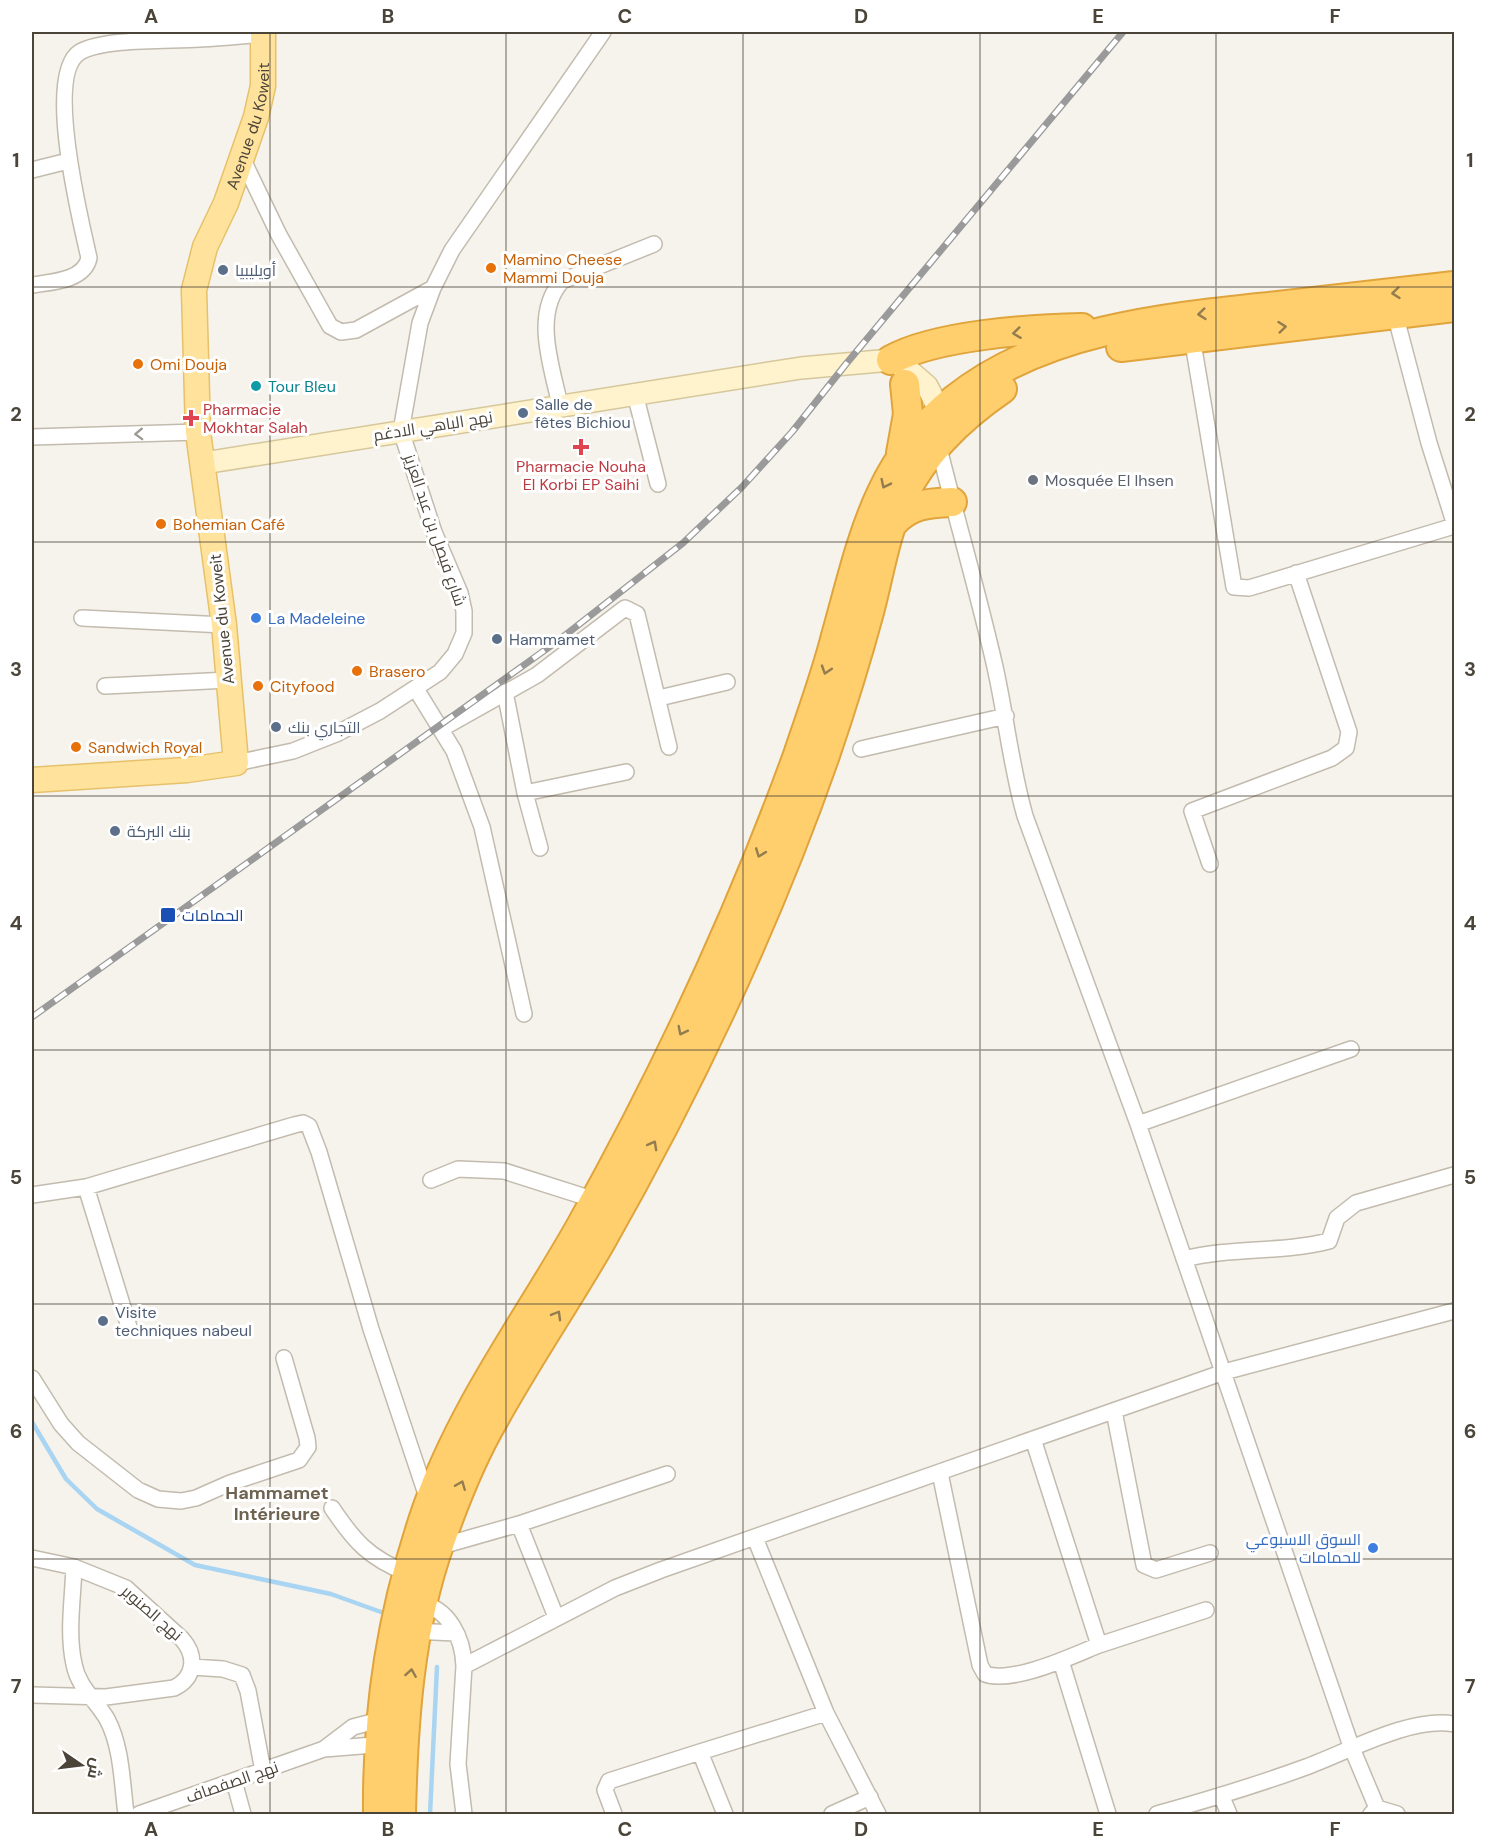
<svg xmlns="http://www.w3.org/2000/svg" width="1486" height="1846" viewBox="0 0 1486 1846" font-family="'DM Sans',Cairo,sans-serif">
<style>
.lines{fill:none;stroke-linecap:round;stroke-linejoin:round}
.stream{stroke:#a9d4f2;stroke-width:4.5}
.street-casing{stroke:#c2bbae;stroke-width:18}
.secondary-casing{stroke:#d6c79b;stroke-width:24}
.primary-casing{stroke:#e6c16a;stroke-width:27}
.highway-casing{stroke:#e0a43c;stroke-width:32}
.street{stroke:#fff;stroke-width:15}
.secondary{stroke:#fff3cd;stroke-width:21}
.primary{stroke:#ffe39c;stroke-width:24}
.highway{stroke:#ffcf6e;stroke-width:28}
.rail-casing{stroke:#9a9a9a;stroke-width:7}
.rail{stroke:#fff;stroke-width:4.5;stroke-dasharray:14;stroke-linecap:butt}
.oneway{stroke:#937c4e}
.oneway2{stroke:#9c9892}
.grid{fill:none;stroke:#4b4439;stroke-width:1.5;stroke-opacity:0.55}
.food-dot{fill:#e8710a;stroke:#fff;stroke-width:2}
.service-dot{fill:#5c6f8a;stroke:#fff;stroke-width:2}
.culture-dot{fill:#0f9aa8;stroke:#fff;stroke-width:2}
.health-dot{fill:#e0444e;stroke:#fff;stroke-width:2}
.worship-dot{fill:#6b7280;stroke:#fff;stroke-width:2}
.shop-dot{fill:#3f7fe0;stroke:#fff;stroke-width:2}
.transit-dot{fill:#1a4fb4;stroke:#fff;stroke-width:2}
.labels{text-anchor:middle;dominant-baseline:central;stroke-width:6;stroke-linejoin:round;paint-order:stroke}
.street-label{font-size:16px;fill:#4b4439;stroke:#fff}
.food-label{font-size:16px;fill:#c56008;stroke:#fff;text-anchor:start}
.service-label{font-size:16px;fill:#4e5e75;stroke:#fff;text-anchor:start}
.culture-label{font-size:16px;fill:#0d838f;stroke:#fff;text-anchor:start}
.health-label{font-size:16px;fill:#be3a42;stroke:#fff;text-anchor:start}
.worship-label{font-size:16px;fill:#5b616d;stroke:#fff;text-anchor:start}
.shop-label{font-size:16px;fill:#366cbe;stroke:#fff;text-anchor:start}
.transit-label{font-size:16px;fill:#164399;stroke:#fff;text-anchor:start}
.neighbourhood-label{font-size:18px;font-weight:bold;fill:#6e6250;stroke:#fff}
.neatline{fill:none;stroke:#4b4439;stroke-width:2}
.grid-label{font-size:20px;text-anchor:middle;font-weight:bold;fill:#4b4439}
</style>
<rect width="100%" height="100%" fill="#f6f3ec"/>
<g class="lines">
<path class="stream" d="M 32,1422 L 66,1479 L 97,1509 L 195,1565 L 331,1594 L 381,1612
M 430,1814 L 437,1667"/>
<g class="street-casing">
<path id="street" d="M 242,158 L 279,235 L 330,326 L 341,332 L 356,330 L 433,288
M 32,170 L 68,161
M 32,285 C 51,282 84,281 89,258 C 81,222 44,74 80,52 C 104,38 170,41 199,39 C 220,38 241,36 263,34
M 1395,314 L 1429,443 L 1454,522
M 1192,337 L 1234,587 L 1249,588 L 1454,526
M 635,394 L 658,484
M 560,405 C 552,367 532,314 562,281 L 654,244
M 32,437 L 198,432
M 938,444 C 956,518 978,592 995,667 C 1006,716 1011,767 1025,816 L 1138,1124 L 1351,1746 L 1377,1808 L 1371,1814
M 82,618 L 224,625
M 105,686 L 229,680
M 416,689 L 454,751 L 482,827 L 524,1014
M 505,692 L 525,793 L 540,848
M 659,698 L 727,682
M 441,729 L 537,675 L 625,608 L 637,614 L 669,747
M 861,749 L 1006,716
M 236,763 L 293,751 L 336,734 L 380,711 L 440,672 L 455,654 L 464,633 L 464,611 L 460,593 L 434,532 L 401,431 L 420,323 L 433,288 L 452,250 L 603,32
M 525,793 L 626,772
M 1210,864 L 1192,811 L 1332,758 L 1346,748 L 1349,732 L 1296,573
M 1138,1124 L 1351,1049
M 431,1180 L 458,1169 L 504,1171 L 595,1200
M 86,1187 L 129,1327
M 32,1195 L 86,1187 L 294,1125 L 303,1123 L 309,1126 L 319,1152 L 371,1329 L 428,1500
M 1184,1259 C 1232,1247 1281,1253 1329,1241 L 1337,1218 L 1356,1203 L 1454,1175
M 32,1378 L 61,1424 L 78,1443 L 138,1490 L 158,1499 L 181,1501 L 196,1498 L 230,1483 L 299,1460 L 308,1447 L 307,1438 L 284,1358
M 1114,1411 L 1144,1565 L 1156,1570 L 1210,1553
M 1033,1439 L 1099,1645 L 1206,1610
M 940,1473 L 980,1665 L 985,1674 C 1013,1684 1072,1656 1099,1645
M 332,1508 C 354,1541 369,1558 407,1573
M 519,1524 L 556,1617
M 755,1538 L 826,1713 L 878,1814
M 438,1547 L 519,1524 L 667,1474
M 32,1558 L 74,1567 L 126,1588 L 182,1639 C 197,1656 195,1678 174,1688 L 106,1697 L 32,1695
M 74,1567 C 73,1598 67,1633 74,1664 C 78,1687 96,1700 107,1719 C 122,1747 122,1784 126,1814
M 419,1603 C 449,1608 463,1638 464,1666 L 615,1588 L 661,1570 L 1224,1372 L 1454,1311
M 411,1631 L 456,1633
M 1061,1661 L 1108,1814
M 464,1666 L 458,1764 L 464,1814
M 192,1667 L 223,1669 L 242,1675 L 248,1691 L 263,1771
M 324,1749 L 353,1727 L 387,1718
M 234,1781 L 243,1814
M 1221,1795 L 1229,1814
M 1377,1808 L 1397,1814
M 139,1814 L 324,1749 L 386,1744
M 614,1814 L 605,1790 L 609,1781 L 700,1752
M 725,1814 L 700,1752 L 826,1713
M 832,1814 L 870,1797
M 1157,1814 C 1207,1800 1257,1785 1306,1767 C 1347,1752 1411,1716 1454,1724"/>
</g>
<g class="secondary-casing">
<path id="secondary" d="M 204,463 L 801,368 L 891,360 L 905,367 L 927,386 L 946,423"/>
</g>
<g class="primary-casing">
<g id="primary">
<path id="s1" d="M 32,780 L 187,770 L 236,763 L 224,625 L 198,432 L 194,290 L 205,247 L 226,203 L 256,117 L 263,86 L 263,32"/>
</g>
</g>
<g class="highway-casing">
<path id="highway" d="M 1121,347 L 1454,307
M 891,360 C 936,335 1030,329 1082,328
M 901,453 L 908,414 L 905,384
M 892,524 C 909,504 928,503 952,502
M 378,1814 C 377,1707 392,1611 427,1509 C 463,1406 528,1320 581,1226 C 665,1075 739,918 798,755 C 811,716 826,676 836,636 C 862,544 875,464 954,400 C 1041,330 1162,318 1269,307 C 1331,300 1393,293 1454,286
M 401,1814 C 403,1724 409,1628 440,1542 C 455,1499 471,1458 494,1419 C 527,1359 566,1302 600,1243 C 688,1088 766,924 825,755 C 841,708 856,660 869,612 C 879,575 885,533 902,498 C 924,452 961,417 1002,389"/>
</g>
<use href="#street" class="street"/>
<use href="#secondary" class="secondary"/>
<use href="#primary" class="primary"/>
<use href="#highway" class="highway"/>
<g class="rail-casing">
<path id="rail" d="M 32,1017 L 559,640 L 683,543 L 742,487 L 792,432 L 846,364 L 1123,32"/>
</g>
<use href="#rail" class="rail"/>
</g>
<defs><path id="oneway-chevron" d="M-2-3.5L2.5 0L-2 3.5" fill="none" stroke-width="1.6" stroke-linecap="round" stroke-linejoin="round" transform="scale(1.5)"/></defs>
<g class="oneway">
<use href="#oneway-chevron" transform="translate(1396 293) rotate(174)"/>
<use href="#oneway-chevron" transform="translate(1202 314) rotate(174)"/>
<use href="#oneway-chevron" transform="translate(1282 327) rotate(-6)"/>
<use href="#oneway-chevron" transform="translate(1017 333) rotate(173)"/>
<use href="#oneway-chevron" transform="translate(885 484) rotate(116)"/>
<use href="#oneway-chevron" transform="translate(826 670) rotate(108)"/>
<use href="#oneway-chevron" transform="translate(760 853) rotate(111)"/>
<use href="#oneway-chevron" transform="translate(682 1031) rotate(117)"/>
<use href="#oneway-chevron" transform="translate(653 1145) rotate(-61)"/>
<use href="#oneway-chevron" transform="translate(557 1315) rotate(-60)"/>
<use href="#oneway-chevron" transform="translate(461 1485) rotate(-68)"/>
<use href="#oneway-chevron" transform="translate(411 1673) rotate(-81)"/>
</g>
<use class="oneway2" href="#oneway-chevron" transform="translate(139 434) rotate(178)"/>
<path class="grid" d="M 270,32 L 270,1814M 506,32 L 506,1814M 743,32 L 743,1814M 980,32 L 980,1814M 1216,32 L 1216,1814M 32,287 L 1454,287M 32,542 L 1454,542M 32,796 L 1454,796M 32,1050 L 1454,1050M 32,1304 L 1454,1304M 32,1559 L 1454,1559"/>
<g class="food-dot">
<circle cx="491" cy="268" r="6"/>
<circle cx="138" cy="364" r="6"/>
<circle cx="161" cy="524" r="6"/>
<circle cx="357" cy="671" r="6"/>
<circle cx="258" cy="686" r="6"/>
<circle cx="76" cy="747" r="6"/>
</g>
<g class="service-dot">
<circle cx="223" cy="270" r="6"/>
<circle cx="523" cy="413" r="6"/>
<circle cx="497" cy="639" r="6"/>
<circle cx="276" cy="727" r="6"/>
<circle cx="115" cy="831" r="6"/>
<circle cx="103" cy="1321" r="6"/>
</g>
<circle class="culture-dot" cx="256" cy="386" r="6"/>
<g class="health-dot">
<path d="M188 409h6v6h6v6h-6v6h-6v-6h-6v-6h6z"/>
<path d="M578 438h6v6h6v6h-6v6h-6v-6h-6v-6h6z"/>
</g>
<circle class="worship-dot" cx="1033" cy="480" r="6"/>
<g class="shop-dot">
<circle cx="256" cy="618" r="6"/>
<circle cx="1373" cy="1548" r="6"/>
</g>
<rect class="transit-dot" x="160" y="907" width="16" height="16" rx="3"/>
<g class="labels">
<g class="street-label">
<text stroke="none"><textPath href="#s1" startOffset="854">Avenue du Koweit</textPath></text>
<text transform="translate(433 426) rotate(-9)">نهج الباهي الادغم</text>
<text transform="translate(435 530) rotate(71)">شارع فيصل بن عبد العزيز</text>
<text transform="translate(222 619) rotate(-96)">Avenue du Koweit</text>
<text transform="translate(152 1613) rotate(41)">نهج الصنوبر</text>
<text transform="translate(232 1782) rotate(-19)">نهج الصفصاف</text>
</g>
<g class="food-label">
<text x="503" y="259">Mamino Cheese<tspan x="503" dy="18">Mammi Douja</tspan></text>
<text x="150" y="364">Omi Douja</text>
<text x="173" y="524">Bohemian Café</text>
<text x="369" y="671">Brasero</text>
<text x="270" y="686">Cityfood</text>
<text x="88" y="747">Sandwich Royal</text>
</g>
<g class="service-label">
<text x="235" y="270">أويليبيا</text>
<text x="535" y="404">Salle de<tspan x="535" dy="18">fêtes Bichiou</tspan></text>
<text x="509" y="639">Hammamet</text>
<text x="288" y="727">التجاري بنك</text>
<text x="127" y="831">بنك البركة</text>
<text x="115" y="1312">Visite<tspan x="115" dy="18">techniques nabeul</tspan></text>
</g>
<g class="culture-label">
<text x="268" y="386">Tour Bleu</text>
</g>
<g class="health-label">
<text x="203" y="409">Pharmacie<tspan x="203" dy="18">Mokhtar Salah</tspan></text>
<text x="581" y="466" text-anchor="middle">Pharmacie Nouha<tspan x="581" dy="18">El Korbi EP Saihi</tspan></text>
</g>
<g class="worship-label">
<text x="1045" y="480">Mosquée El Ihsen</text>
</g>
<g class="shop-label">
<text x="268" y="618">La Madeleine</text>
<text x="1361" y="1539" text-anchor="end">السوق الاسبوعي<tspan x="1361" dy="18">للحمامات</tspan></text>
</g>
<g class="transit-label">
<text x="182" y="915">الحمامات</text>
</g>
<g class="neighbourhood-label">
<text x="277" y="1493">Hammamet<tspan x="277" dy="21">Intérieure</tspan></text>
</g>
</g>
<rect width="1486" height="1846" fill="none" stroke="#ffffff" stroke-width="66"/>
<g transform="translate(81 1765) rotate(104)" stroke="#ffffff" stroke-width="4.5" paint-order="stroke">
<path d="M0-4.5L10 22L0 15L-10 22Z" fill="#4b4439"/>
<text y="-9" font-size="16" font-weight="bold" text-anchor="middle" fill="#4b4439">ش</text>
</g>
<rect x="33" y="33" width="1420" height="1780" class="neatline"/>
<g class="grid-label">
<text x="151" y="23">A</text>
<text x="388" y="23">B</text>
<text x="625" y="23">C</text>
<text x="861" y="23">D</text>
<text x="1098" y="23">E</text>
<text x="1335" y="23">F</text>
<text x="16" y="167">1</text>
<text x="1470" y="167">1</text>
<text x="16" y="421">2</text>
<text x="1470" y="421">2</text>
<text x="16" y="676">3</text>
<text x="1470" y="676">3</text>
<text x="16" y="930">4</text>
<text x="1470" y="930">4</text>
<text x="16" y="1184">5</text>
<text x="1470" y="1184">5</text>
<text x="16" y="1438">6</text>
<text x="1470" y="1438">6</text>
<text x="16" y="1693">7</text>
<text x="1470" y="1693">7</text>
<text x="151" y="1836">A</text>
<text x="388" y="1836">B</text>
<text x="625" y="1836">C</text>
<text x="861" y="1836">D</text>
<text x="1098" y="1836">E</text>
<text x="1335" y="1836">F</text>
</g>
</svg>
